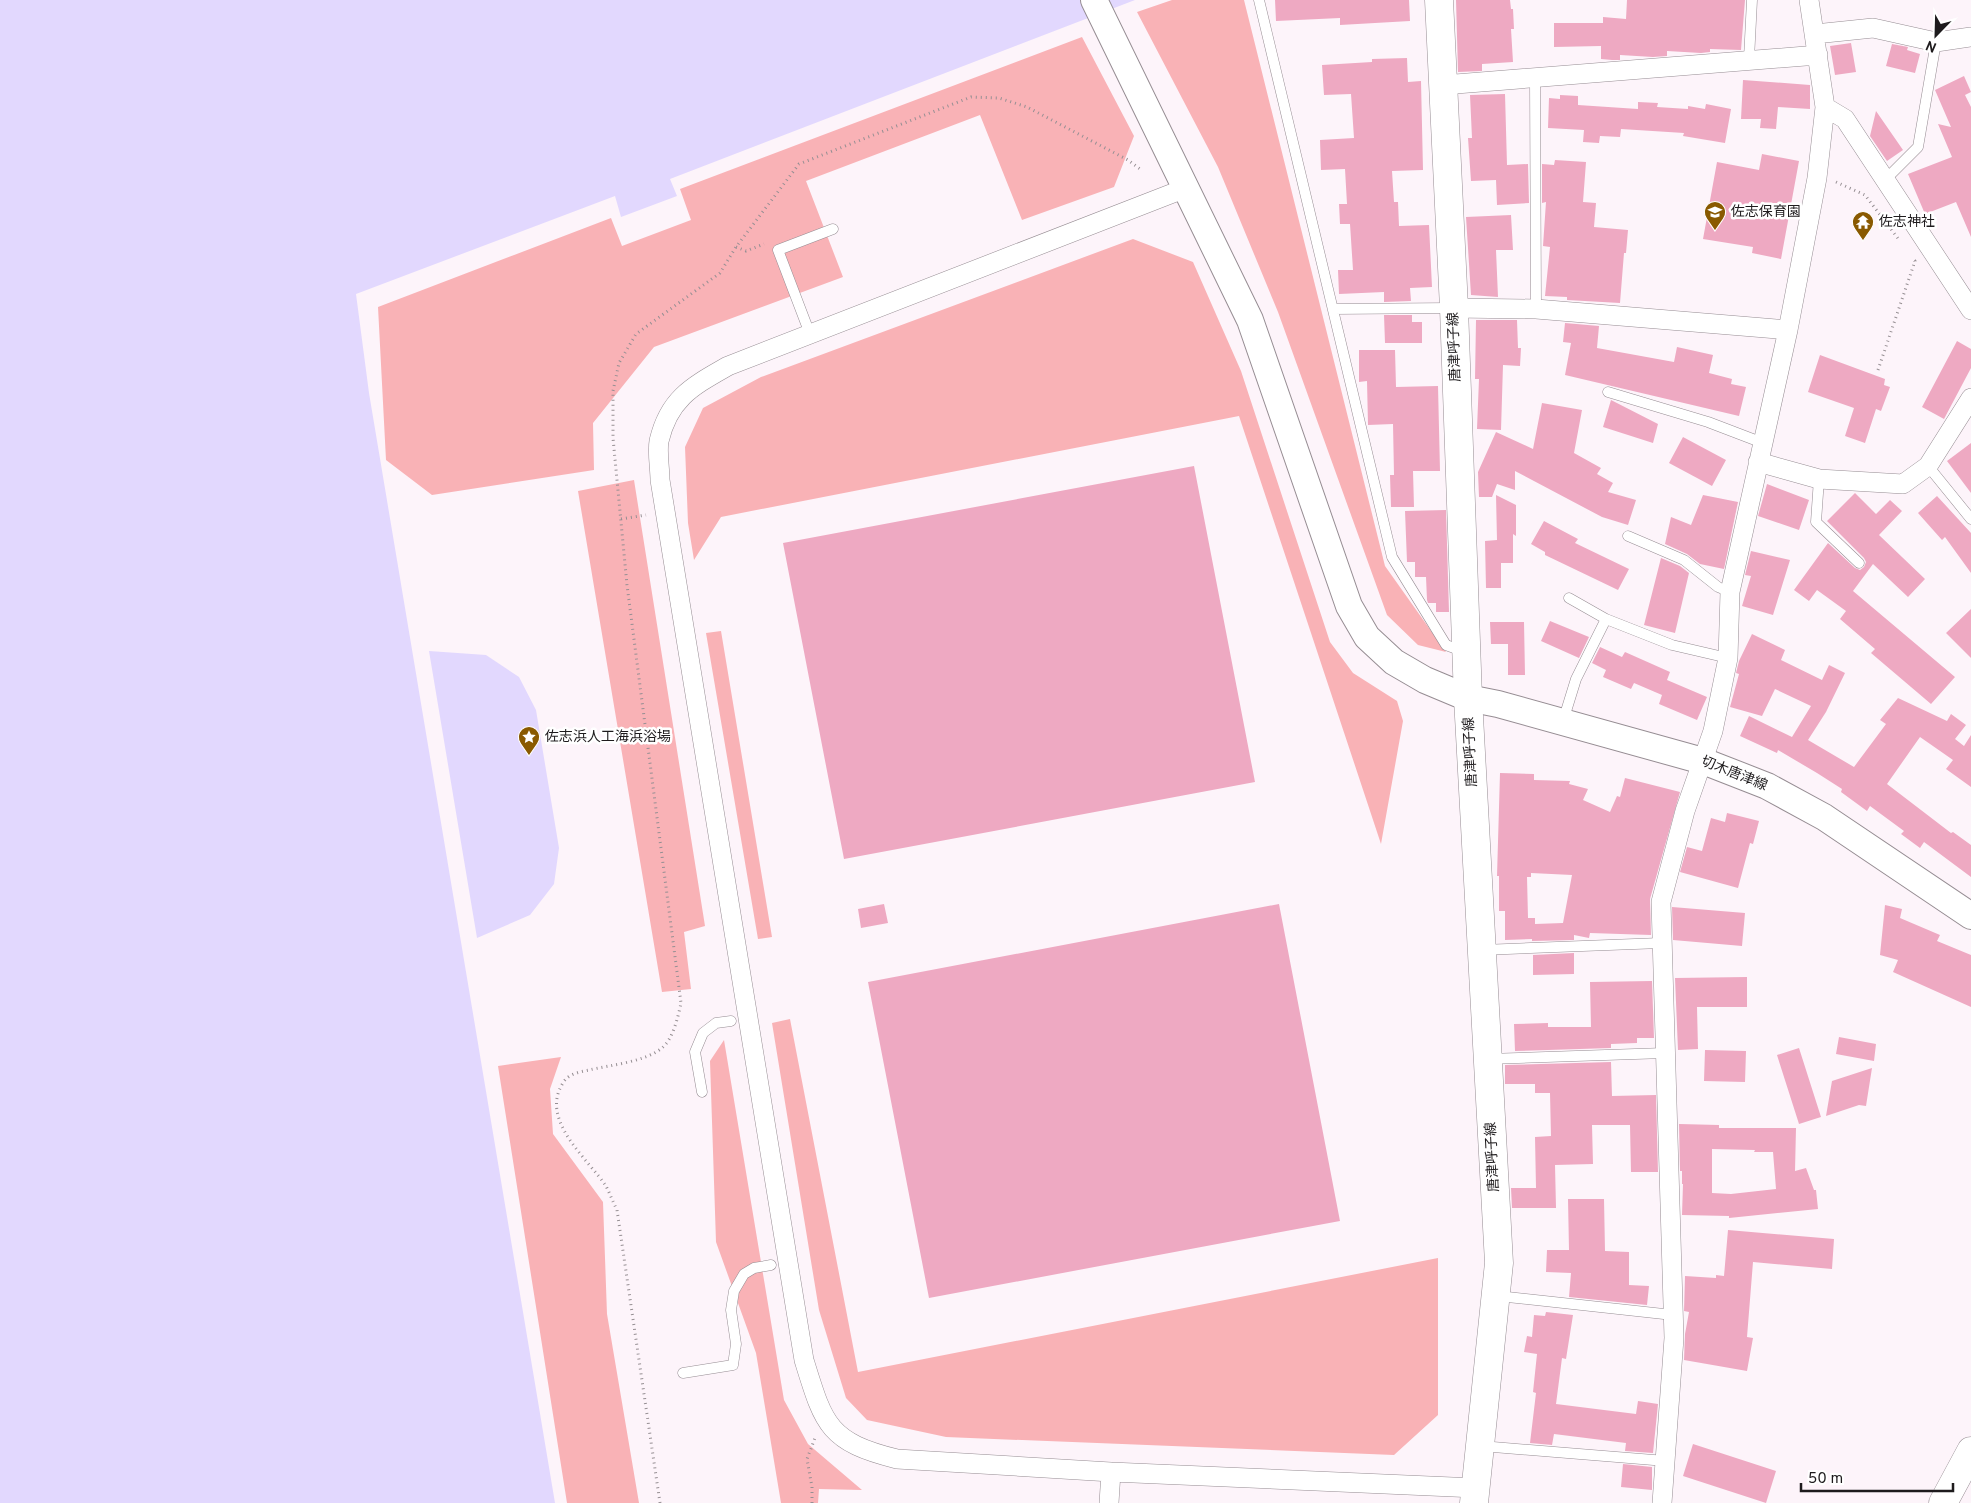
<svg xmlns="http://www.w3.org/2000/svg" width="1971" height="1503" viewBox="0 0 1971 1503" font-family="Overpass,'Noto Sans JP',sans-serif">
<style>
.green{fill:#f9b2b6}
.water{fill:#e2d8fe}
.building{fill:#eea9c2;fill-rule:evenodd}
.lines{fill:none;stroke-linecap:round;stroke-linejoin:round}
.lane-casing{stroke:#968d93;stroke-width:11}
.street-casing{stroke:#968d93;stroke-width:20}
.secondary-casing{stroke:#968d93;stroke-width:28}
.primary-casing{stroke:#968d93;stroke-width:29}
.highway-casing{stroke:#968d93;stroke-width:29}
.path{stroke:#968f93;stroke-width:3;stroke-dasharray:1 4;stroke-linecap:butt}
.lane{stroke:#fff;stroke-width:10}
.street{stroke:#fff;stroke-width:19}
.secondary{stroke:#fff;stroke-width:26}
.primary{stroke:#fff;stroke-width:28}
.highway{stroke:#fff;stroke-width:28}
.labels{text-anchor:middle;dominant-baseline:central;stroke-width:5;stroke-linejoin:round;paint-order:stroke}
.poi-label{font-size:14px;fill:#1e1b1d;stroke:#fff;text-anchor:start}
.street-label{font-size:14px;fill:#1e1b1d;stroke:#fff}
</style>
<rect width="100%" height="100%" fill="#fdf4fa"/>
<path class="green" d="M 1172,0 L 1244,0 L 1385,566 L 1446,652 L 1418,645 L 1387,615 L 1278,312 L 1218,167 L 1137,12 Z
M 1082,37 L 1134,136 L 1114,187 L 1022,220 L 980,115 L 806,181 L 843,277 L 654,347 L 593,423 L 594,470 L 432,495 L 386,460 L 378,307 L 611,218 L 622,246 L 691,220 L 680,189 Z
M 1133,239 L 1193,262 L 1241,371 L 1330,642 L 1353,673 L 1397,701 L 1403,721 L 1381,844 L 1239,416 L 721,517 L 694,560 L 688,523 L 685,447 L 703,408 L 761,377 Z
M 634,480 L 705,926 L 684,932 L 691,989 L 662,992 L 578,491 Z
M 721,631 L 772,937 L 758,939 L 706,633 Z
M 790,1019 L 858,1372 L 1438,1258 L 1438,1415 L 1394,1455 L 946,1437 L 867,1420 L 846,1398 L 819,1310 L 772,1023 Z
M 724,1040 L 784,1400 L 808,1444 L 862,1490 L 819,1489 L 818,1503 L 781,1503 L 756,1353 L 716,1242 L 710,1061 Z
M 561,1057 L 550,1089 L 553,1134 L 603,1202 L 607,1314 L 639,1503 L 567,1503 L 498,1066 Z"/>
<path class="water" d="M 0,0 L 1135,0 L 670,179 L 677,196 L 621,217 L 615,196 L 356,294 L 369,393 L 555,1503 L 0,1503 Z
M 429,651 L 486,655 L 519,677 L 536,710 L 559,848 L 554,884 L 530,915 L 477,938 Z"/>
<path class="building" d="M 1275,0 L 1409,0 L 1410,21 L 1340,25 L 1340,18 L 1276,21 Z
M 1456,0 L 1510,0 L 1511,9 L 1513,9 L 1514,29 L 1511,29 L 1513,62 L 1482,64 L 1482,71 L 1458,72 Z
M 1627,0 L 1745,0 L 1741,50 L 1710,49 L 1710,52 L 1701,53 L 1667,51 L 1667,56 L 1653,57 L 1620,55 L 1620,60 L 1612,60 L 1601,59 L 1601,46 L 1554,47 L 1554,23 L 1603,23 L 1603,17 L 1626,19 Z
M 1851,43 L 1856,72 L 1835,75 L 1830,46 Z
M 1892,44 L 1908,47 L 1907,50 L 1920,54 L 1915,73 L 1886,66 Z
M 1407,58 L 1408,82 L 1421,81 L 1423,170 L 1392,171 L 1394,202 L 1398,202 L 1399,226 L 1429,225 L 1432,287 L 1410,288 L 1411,301 L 1384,302 L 1384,292 L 1339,294 L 1338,270 L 1353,270 L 1350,224 L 1340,224 L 1339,204 L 1347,204 L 1345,169 L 1321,170 L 1320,140 L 1354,138 L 1351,94 L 1324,95 L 1322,65 L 1372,62 L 1372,59 Z
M 1964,76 L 1971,92 L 1965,95 L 1971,107 L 1971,237 L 1956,202 L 1925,214 L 1908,174 L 1952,157 L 1938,124 L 1951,127 L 1935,90 Z
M 1743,80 L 1810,85 L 1810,109 L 1778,107 L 1776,129 L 1760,128 L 1761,119 L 1741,119 Z
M 1505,94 L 1507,165 L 1528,164 L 1529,203 L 1497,205 L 1496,180 L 1471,181 L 1468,138 L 1472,138 L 1470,95 Z
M 1560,95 L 1578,96 L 1578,105 L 1638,109 L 1638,102 L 1658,103 L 1657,107 L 1688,109 L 1688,106 L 1705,109 L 1706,104 L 1731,109 L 1725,143 L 1683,136 L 1684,133 L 1621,129 L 1620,137 L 1600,136 L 1599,143 L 1583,142 L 1584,130 L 1548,128 L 1549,98 L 1560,99 Z
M 1876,111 L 1903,150 L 1887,161 L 1870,136 Z
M 1762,154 L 1799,161 L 1781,259 L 1752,253 L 1753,247 L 1703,239 L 1717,162 L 1759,170 Z
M 1555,160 L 1586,162 L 1583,202 L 1596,203 L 1594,227 L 1628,230 L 1626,253 L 1624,253 L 1620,303 L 1567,300 L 1567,297 L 1545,296 L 1550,247 L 1543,246 L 1546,202 L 1542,203 L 1542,164 L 1554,165 Z
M 1511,215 L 1513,250 L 1496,250 L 1498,297 L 1471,295 L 1466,217 Z
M 1384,315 L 1412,315 L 1412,322 L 1422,322 L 1422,343 L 1385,343 Z
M 1476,320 L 1517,320 L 1518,348 L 1521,348 L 1520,366 L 1503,365 L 1501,430 L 1477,429 L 1479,379 L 1475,379 Z
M 1565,323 L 1599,326 L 1597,348 L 1674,362 L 1677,347 L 1713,355 L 1709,373 L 1732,379 L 1731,384 L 1746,387 L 1739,416 L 1565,375 L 1571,343 L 1563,342 Z
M 1957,341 L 1971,349 L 1971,368 L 1944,419 L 1922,407 Z
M 1359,350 L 1395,350 L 1396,387 L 1438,386 L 1440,471 L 1413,471 L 1414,507 L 1391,507 L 1390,475 L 1394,475 L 1393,424 L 1368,425 L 1367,381 L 1359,382 Z
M 1820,355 L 1885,379 L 1884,385 L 1890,387 L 1881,411 L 1876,409 L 1865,443 L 1845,436 L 1854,408 L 1808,392 Z
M 1611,400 L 1658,424 L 1653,443 L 1603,427 Z
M 1542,403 L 1582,410 L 1574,453 L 1601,468 L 1597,474 L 1613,483 L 1608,492 L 1636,500 L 1628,525 L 1602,517 L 1515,471 L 1515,490 L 1497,484 L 1492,497 L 1479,497 L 1478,472 L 1496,432 L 1533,449 Z
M 1683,437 L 1726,460 L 1712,486 L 1669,463 Z
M 1971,443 L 1971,493 L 1947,461 Z
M 1194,466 L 1255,782 L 844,859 L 783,543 Z
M 1767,484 L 1809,500 L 1799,530 L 1758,516 Z
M 1855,493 L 1876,514 L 1890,500 L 1902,511 L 1879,535 L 1925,579 L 1908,597 L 1873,564 L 1853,591 L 1955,677 L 1931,704 L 1871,653 L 1875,649 L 1840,619 L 1846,611 L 1817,590 L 1809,601 L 1794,590 L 1828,543 L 1855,568 L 1860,570 L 1864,567 L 1866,562 L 1864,558 L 1827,521 Z
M 1496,495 L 1516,505 L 1516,536 L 1513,534 L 1513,563 L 1501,563 L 1501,588 L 1486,588 L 1485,541 L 1497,540 Z
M 1703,495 L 1738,502 L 1724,569 L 1700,564 L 1687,554 L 1665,544 L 1671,517 L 1691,525 Z
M 1937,496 L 1971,533 L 1971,573 L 1945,537 L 1942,540 L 1918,513 Z
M 1446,510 L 1449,612 L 1436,612 L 1436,603 L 1428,603 L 1427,600 L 1426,577 L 1415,577 L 1415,562 L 1407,562 L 1405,511 Z
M 1544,521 L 1578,539 L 1575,543 L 1629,569 L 1618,590 L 1545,555 L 1545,552 L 1531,544 Z
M 1751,551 L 1790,560 L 1773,615 L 1742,606 L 1751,576 L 1745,575 Z
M 1661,558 L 1680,566 L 1689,573 L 1675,633 L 1644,625 Z
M 1971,609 L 1971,658 L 1946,633 Z
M 1550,621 L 1589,637 L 1579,658 L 1541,641 Z
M 1490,622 L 1524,622 L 1525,675 L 1508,675 L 1508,644 L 1491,644 Z
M 1752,634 L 1785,650 L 1781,660 L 1822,680 L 1829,665 L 1845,673 L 1826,712 L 1808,740 L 1854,767 L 1886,724 L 1880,720 L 1898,698 L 1947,721 L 1951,714 L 1966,725 L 1955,739 L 1964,746 L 1971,735 L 1971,787 L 1946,769 L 1953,760 L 1920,737 L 1887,784 L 1951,833 L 1953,832 L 1971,845 L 1971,877 L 1924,842 L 1920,848 L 1901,834 L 1904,831 L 1870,806 L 1867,811 L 1841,792 L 1842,789 L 1817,773 L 1778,750 L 1777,753 L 1740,736 L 1749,716 L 1792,737 L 1811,706 L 1775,689 L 1762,716 L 1730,707 L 1739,674 L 1736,673 L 1739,661 Z
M 1600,647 L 1622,657 L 1625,652 L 1670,672 L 1667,680 L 1707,697 L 1697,720 L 1659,704 L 1662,695 L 1634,683 L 1631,689 L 1603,677 L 1606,670 L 1592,663 Z
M 1500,773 L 1534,774 L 1534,780 L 1570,781 L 1569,784 L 1588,789 L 1583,800 L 1610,812 L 1617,796 L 1620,797 L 1625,778 L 1680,792 L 1650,899 L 1651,935 L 1590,933 L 1589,938 L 1574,935 L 1574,940 L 1532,941 L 1532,939 L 1505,940 L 1505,911 L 1499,911 L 1499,876 L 1497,876 ZM 1531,873 L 1572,875 L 1563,923 L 1535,924 L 1535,918 L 1528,918 L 1527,877 L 1531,877 Z
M 1727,813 L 1759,821 L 1753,844 L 1750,843 L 1738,888 L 1680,872 L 1687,847 L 1702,851 L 1711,818 L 1725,822 Z
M 884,904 L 888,923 L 861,928 L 858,909 Z
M 1279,904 L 1340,1221 L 929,1298 L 868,982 Z
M 1885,905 L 1902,909 L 1900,918 L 1940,935 L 1937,941 L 1971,955 L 1971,1007 L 1893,972 L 1898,960 L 1880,955 Z
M 1672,907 L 1745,913 L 1742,946 L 1673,940 Z
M 1574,953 L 1574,974 L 1533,975 L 1533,955 Z
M 1747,977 L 1747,1007 L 1697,1007 L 1698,1049 L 1678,1050 L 1675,978 Z
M 1652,981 L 1654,1038 L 1637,1038 L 1637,1043 L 1611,1044 L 1611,1048 L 1515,1051 L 1514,1024 L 1548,1023 L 1548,1027 L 1591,1027 L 1590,982 Z
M 1839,1037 L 1876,1044 L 1874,1061 L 1836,1054 Z
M 1799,1048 L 1821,1117 L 1799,1124 L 1777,1055 Z
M 1705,1050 L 1746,1051 L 1745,1082 L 1704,1081 Z
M 1611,1062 L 1612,1096 L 1656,1095 L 1658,1172 L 1631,1172 L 1630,1125 L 1592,1125 L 1593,1164 L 1555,1165 L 1556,1208 L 1512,1208 L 1511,1188 L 1536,1188 L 1535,1137 L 1551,1136 L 1550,1093 L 1535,1093 L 1535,1084 L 1505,1084 L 1505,1065 Z
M 1872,1068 L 1866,1106 L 1859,1105 L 1826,1116 L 1832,1081 Z
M 1679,1124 L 1719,1125 L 1719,1128 L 1796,1128 L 1795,1171 L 1806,1168 L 1814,1190 L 1816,1190 L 1818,1209 L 1729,1218 L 1729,1216 L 1682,1215 L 1683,1184 L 1682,1184 L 1682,1171 L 1680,1171 ZM 1712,1149 L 1755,1150 L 1754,1152 L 1773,1152 L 1776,1189 L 1731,1194 L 1712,1193 Z
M 1568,1199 L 1604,1199 L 1605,1251 L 1629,1252 L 1629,1285 L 1649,1286 L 1647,1305 L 1569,1297 L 1571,1273 L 1546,1272 L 1547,1250 L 1569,1250 Z
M 1728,1230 L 1834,1239 L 1832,1269 L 1753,1262 L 1747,1337 L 1753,1338 L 1747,1371 L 1684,1360 L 1685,1334 L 1689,1312 L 1684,1311 L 1685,1276 L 1716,1278 L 1716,1275 L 1724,1276 Z
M 1546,1312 L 1573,1315 L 1566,1359 L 1562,1358 L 1556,1404 L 1636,1414 L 1638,1401 L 1658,1404 L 1653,1453 L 1625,1451 L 1626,1443 L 1554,1434 L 1552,1445 L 1530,1443 L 1536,1393 L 1533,1392 L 1537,1354 L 1524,1352 L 1527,1336 L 1532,1337 L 1534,1315 L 1545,1316 Z
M 1693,1444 L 1776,1471 L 1766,1503 L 1683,1476 Z
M 1623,1464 L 1652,1467 L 1652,1490 L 1621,1487 Z"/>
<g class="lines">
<g class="lane-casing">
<path id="lane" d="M 1259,0 L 1392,557 L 1446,645 L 1465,652
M 1749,59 L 1752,0
M 1535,78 L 1536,309
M 1885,180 L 1918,147 L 1936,42
M 1333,309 L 1452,308
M 810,334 L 778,250 L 833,229
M 1608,392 L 1708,422 L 1763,443
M 1928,466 L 1971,519
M 1819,479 L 1816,522 L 1859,563
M 1628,536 L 1684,560 L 1718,587 L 1730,592
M 1569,598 L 1606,619 L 1672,645 L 1728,658
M 1563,721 L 1576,679 L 1606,619
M 1482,950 L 1661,943
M 1488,1059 L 1665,1053
M 702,1092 L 695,1052 L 703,1033 L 716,1023 L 731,1021
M 1498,1296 L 1673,1315
M 683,1373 L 733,1365 L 736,1344 L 731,1310 L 734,1291 L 744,1274 L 754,1268 L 771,1265
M 1481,1446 L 1666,1461"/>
</g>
<g class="street-casing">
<path id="street" d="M 1815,34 L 1873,28 L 1936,42 L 1971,37
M 1443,85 L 1818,55
M 1825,107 L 1845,119 L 1971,310
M 1186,188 L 728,366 C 693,386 669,398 659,441 C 657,453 660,468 660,480 L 804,1360 C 824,1425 828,1442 897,1459 L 1111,1472 L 1476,1488
M 1454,308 L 1536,309 L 1788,330
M 1758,462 L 1819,479 L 1903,484 L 1928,466 L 1971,398
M 1109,1503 L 1111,1472
M 1662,1503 L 1674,1338 L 1661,902 L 1685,811 L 1713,731 L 1728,658 L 1730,592 L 1788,330 L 1817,178 L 1825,107 L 1809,0"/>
</g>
<g class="secondary-casing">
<path id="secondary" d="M 1094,0 L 1250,320 L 1349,606 L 1367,637 L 1394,662 L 1425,680 L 1468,698 L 1498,704 L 1703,761 L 1767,786 L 1824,817 L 1971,916"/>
</g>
<g class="primary-casing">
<path id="primary" d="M 1439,0 L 1454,308 L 1468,698 L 1499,1263 L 1474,1503"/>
</g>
<g class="highway-casing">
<path id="highway" d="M 1943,1503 L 1971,1451"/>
</g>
<path class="path" d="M 1836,182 L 1865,195 L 1900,241
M 736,247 L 746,251 L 764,244
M 1878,370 L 1915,261 L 1914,260
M 621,519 L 646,515
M 660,1503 L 617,1210 C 613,1202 610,1194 606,1186 C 588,1159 539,1120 563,1083 C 568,1074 579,1072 589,1070 C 610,1065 645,1062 662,1048 C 673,1039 678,1017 681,1003 L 627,585 L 613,438 L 613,391 L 619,363 L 636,334 L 720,273 L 736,247 L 799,164 L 971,97 L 999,98 L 1027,107 L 1128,160 L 1140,169
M 812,1503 L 812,1487 L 807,1459 L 815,1438"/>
<use href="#lane" class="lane"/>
<use href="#street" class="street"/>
<use href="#secondary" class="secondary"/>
<use href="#primary" class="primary"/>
<use href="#highway" class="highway"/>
</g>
<defs>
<g id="school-pin" transform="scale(1.125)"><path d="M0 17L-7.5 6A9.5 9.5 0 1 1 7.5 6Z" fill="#895900" stroke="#fff"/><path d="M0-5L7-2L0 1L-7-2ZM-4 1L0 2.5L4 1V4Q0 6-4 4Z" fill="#fff"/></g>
<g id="temple-pin" transform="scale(1.125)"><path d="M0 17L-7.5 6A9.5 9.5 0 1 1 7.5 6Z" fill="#895900" stroke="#fff"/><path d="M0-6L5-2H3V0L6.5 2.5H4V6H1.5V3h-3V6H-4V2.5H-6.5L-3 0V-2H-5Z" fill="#fff"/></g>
<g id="sight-pin" transform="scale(1.125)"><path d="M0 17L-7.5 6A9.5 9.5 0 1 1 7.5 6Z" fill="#895900" stroke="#fff"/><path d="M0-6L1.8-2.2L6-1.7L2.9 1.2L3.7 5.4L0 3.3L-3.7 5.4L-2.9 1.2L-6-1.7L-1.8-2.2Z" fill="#fff"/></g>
</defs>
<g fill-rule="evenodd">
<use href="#school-pin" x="1715" y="212"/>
<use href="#temple-pin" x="1863" y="222"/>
<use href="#sight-pin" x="529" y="737"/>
</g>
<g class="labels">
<g class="poi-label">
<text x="1731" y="212">佐志保育園</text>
<text x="1879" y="222">佐志神社</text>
<text x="545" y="737">佐志浜人工海浜浴場</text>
</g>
<g class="street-label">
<text transform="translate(1455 347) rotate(-92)">唐津呼子線</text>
<text transform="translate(1471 752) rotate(-93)">唐津呼子線</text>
<text transform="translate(1734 774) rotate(22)">切木唐津線</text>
<text transform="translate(1493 1157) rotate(-93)">唐津呼子線</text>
</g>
</g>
<g transform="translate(1936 35) rotate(203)" stroke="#ffffff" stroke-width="4" paint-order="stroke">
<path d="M0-4L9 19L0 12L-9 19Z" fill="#1e1b1d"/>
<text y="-8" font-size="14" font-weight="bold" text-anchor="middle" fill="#1e1b1d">N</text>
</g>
<path d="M1801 1483v8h152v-8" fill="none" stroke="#1e1b1d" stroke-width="2.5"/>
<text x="1808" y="1483" font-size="15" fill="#1e1b1d" stroke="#ffffff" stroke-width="4" paint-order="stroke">50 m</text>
</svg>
